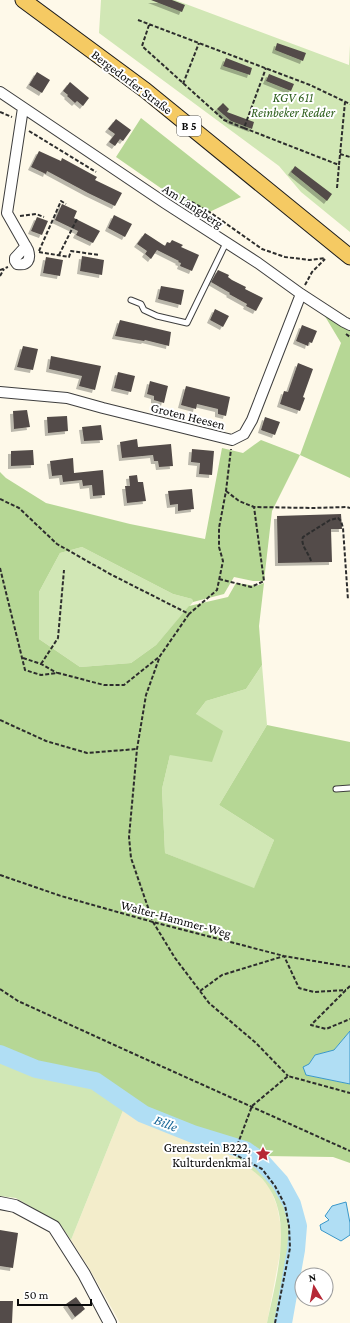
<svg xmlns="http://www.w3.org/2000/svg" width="350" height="1323" viewBox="0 0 350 1323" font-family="'Crimson Pro',serif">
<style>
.farmland{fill:#f3edcb}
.green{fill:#d1e7b5}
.forest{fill:#b6d795}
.water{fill:#b0def4;stroke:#3997c9}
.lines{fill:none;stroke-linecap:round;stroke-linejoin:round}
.river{stroke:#b0def4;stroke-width:18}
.building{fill:#534c48;filter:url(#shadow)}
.service-casing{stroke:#3e3e3e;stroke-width:7}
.minor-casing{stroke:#3e3e3e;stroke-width:12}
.tertiary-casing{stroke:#3e3e3e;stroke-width:14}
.primary-casing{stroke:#1c1c1c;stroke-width:17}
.path{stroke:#2d2d2d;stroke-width:2;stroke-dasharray:4 2;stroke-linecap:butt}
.service{stroke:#fff;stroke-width:5}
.minor{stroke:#fff;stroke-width:10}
.tertiary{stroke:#fff;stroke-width:12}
.primary{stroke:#f5ca63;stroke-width:15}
.labels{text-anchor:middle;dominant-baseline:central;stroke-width:4;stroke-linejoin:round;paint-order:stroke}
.shield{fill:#fff;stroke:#545454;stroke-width:1}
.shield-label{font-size:12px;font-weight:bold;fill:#0b0b0b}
.street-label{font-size:13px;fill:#0b0b0b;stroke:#fff}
.park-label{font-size:13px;font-style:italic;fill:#2f601e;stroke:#fff}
.poi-label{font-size:13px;fill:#0b0b0b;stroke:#fff;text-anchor:end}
.water-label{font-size:14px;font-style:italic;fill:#196798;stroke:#fff}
</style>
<defs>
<filter id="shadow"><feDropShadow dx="-3" dy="3" stdDeviation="0" flood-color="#0004"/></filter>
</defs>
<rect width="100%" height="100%" fill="#fef9e9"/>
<path class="farmland" d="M 126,1103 L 142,1114 L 192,1136 L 219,1146 L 235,1158 L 254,1170 L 270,1188 L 277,1206 L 281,1227 L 281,1248 L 267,1323 L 120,1323 L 89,1268 L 71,1240 Z"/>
<path class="green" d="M 101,0 L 175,0 L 349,65 L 350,45 L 350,232 L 301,192 L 279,166 L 99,33 Z
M 82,547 L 173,594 L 192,599 L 193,602 L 156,645 L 131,663 L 80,667 L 39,639 L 39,592 L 60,553 Z
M 262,665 L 267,725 L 219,805 L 274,840 L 254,889 L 165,853 L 162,789 L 170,755 L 196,714 L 206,701 L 246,689 Z
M 0,1056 L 35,1069 L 95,1082 L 126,1103 L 71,1240 L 60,1224 L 16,1198 L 0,1196 Z
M 250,1151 L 265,1156 L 287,1178 L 300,1203 L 303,1226 L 291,1323 L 267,1323 C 275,1283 293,1225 269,1188 C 261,1175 248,1167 235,1158 Z"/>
<path class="forest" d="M 141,118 L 241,197 L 201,216 L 116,157 Z
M 323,313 L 350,329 L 350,478 L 300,455 L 272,511 L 264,581 L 253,581 L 234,577 L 224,594 L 193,602 L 192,599 L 173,594 L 82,547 L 60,553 L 39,592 L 39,639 L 80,667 L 131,663 L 156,645 L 189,606 L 228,597 L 236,583 L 256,586 L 264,583 L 259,626 L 262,665 L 246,689 L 206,701 L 196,714 L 223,731 L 212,762 L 170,755 L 162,789 L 165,853 L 254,888 L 274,840 L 219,805 L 267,725 L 350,742 L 350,1031 L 334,1050 L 315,1055 L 309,1064 L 306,1075 L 350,1084 L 350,1163 L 333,1157 L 265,1156 L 250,1151 L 219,1146 L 192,1136 L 142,1114 L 95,1082 L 35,1069 L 0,1052 L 0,472 L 6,478 L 46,503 L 130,524 L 205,539 L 222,448 L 243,453 L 261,440 L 300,455 L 341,343 Z"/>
<path class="water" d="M 350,1031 L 350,1084 L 306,1075 L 303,1067 L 309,1064 L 315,1055 L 334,1050 Z
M 346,1202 L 350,1223 L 350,1235 L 341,1241 L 321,1230 L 320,1225 L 329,1220 L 325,1216 L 332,1206 Z"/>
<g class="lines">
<path class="river" d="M 0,1054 L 36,1069 L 95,1081 L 143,1114 L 193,1134 L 245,1150 L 261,1161 L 280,1182 L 292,1204 L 298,1226 L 296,1250 L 283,1323"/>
</g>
<path class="building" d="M 151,0 L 172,0 L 185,5 L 182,12 Z
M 277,43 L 306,53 L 303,61 L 275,50 Z
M 226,58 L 252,68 L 250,75 L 223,66 Z
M 37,72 L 50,80 L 42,93 L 29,85 Z
M 269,74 L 294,84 L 291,91 L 266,81 Z
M 70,82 L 89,98 L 83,106 L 77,101 L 75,103 L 67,96 L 68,95 L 63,91 Z
M 223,103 L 229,109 L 227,112 L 254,122 L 252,129 L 231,121 L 217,109 Z
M 116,119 L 131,130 L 123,141 L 120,139 L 115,146 L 109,142 L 115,134 L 108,129 Z
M 39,151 L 61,161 L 62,158 L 97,177 L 95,180 L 122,193 L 115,206 L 88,193 L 47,171 L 46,174 L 31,167 Z
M 295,166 L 332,194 L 327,201 L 291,172 Z
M 62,204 L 77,211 L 74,218 L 100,231 L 93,243 L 76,235 L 78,231 L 55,220 Z
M 114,215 L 132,224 L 125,237 L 108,228 Z
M 37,217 L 48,221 L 42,235 L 31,231 Z
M 145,233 L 165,246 L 167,242 L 170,243 L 172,240 L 183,245 L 181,247 L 199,255 L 192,271 L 180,266 L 181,263 L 178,262 L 179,261 L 157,250 L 151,259 L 145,254 L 147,251 L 137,244 Z
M 82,256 L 104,260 L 102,275 L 80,271 Z
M 46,257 L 63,260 L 60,276 L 43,273 Z
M 218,270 L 229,275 L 228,277 L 232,280 L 246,287 L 245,289 L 263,298 L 256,311 L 246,306 L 247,304 L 229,294 L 230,293 L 211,282 Z
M 161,286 L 184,290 L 181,305 L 158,299 Z
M 215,309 L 229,316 L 223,327 L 210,320 Z
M 120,320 L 171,332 L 169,346 L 145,340 L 144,341 L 115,336 Z
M 302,325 L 317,331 L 312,343 L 309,342 L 308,346 L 296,341 Z
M 23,346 L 38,349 L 33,370 L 17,367 Z
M 51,356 L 101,366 L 95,390 L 79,386 L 82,376 L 49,369 Z
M 298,363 L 313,369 L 303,397 L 305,398 L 300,411 L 280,404 L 284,391 L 288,392 Z
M 118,372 L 135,376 L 131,392 L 114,388 Z
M 150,381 L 168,386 L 164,403 L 154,400 L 154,396 L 147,394 Z
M 186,386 L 230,397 L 226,416 L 218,414 L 218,409 L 197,404 L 196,409 L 181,405 Z
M 27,410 L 30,427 L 14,429 L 13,411 Z
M 67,416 L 68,431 L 48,433 L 47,417 Z
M 265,417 L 280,422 L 275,435 L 261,430 Z
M 101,425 L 103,440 L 84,441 L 82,427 Z
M 137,439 L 138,447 L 171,444 L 173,466 L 159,467 L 158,461 L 154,461 L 153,455 L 122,458 L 120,442 Z
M 192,449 L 214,451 L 212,475 L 199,474 L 200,463 L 191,462 Z
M 33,450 L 34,465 L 11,466 L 11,451 Z
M 73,458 L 74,473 L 103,470 L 105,495 L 93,496 L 92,485 L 83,486 L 82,480 L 63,482 L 62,475 L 52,476 L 50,461 Z
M 137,475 L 138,482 L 143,482 L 146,501 L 127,503 L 125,486 L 130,486 L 129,476 Z
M 192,489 L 194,509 L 178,511 L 178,504 L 170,505 L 168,491 Z
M 341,514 L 342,529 L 331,529 L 332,562 L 278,563 L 277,516 Z
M 0,1230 L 18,1233 L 13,1268 L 0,1266 Z
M 76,1297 L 85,1309 L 75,1317 L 66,1304 Z
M 0,1301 L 13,1301 L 12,1323 L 0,1323 Z"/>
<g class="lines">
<g class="service-casing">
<path id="service" d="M 131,300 L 141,304 L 144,310 L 157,316 L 187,323 L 226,243
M 336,789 L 350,788"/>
</g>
<g class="minor-casing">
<path id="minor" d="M 0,92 L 165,203 L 258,263 L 301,294 L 344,322 L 350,325
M 23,108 L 7,213 L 28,250 C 31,259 28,266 17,264 L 15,261 L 15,258 L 26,246
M 0,392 L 67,398 L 103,408 L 232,440 L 244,434 L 252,420 L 301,294"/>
</g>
<g class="tertiary-casing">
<path id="tertiary" d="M 0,1203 L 15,1206 L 54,1227 L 84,1274 L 110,1323"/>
</g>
<g class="primary-casing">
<path id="primary" d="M 23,0 L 145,90 L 350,257"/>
</g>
<path class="path" d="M 138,20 L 310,85 L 350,104
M 149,25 L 142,46 L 224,120 L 244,128 L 266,68
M 183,84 L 199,43
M 0,112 L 12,117
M 244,128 L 339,165 L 345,102
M 29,131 L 96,172
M 340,154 L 350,157
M 337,188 L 339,165
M 180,200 L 190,201 L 211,213 L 262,249 L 285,257 L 309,260 L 325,258
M 20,216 L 36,214 L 44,217
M 39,251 L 61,201 L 66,204
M 39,252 L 69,257 L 71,251 L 99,255
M 59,255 L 77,219
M 0,270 L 8,267
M 0,276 L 4,269
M 305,285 L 312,272 L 325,259
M 346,334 L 350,337
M 226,491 L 239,501 L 254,507 L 313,508 L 346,507 L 350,508
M 0,499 L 19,508 L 57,544 L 110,574 L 189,614 L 217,590 L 223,561 L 219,547 L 219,528 L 226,491 L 231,449
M 311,561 C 309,553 300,545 303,537 L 330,520 L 338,518 L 341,521 L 343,528 L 348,600
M 0,568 L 25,670 L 41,675 L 58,673 L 104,685 L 124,685 L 159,657
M 219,579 L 251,587 L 264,581 L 254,507
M 189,614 L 160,656 L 146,695 L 137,749 L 129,837 L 131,858 L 153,922 L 175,958 L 209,1003 L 256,1043 L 288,1076
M 23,658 L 41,664 L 57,673
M 41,664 L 58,638 L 64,570
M 0,720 L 46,741 L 87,753 L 137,749
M 0,875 L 61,896 L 153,922 L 284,956 L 350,967
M 350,986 L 311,1025 L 326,1029 L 350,1019
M 0,989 L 18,1001 L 132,1053 L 350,1151
M 200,991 L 222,975 L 284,956 L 299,988 L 314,992 L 346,990
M 275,1323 L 290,1248 L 289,1226 L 285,1205 L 275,1186 L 262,1169 L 234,1154 L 252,1106 L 288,1076 L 350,1093"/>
<use href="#service" class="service"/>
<use href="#minor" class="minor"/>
<use href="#tertiary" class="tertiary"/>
<use href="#primary" class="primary"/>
</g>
<defs>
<g id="sight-bare" transform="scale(1.2)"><path d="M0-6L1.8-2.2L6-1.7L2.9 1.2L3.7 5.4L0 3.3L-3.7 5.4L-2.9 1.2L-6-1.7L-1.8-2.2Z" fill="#b62836" stroke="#fff" stroke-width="2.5" paint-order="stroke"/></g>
</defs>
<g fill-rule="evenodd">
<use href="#sight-bare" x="263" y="1154"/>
</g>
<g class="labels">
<rect class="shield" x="177" y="116" width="24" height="20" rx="3"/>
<g class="shield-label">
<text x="189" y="126">B 5</text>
</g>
<g class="street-label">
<text transform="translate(132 82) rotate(37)">Bergedorfer Straße</text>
<text transform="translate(193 206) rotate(33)">Am Langberg</text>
<text transform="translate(188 416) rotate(14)">Groten Heesen</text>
<text transform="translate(176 919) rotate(15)">Walter-Hammer-Weg</text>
</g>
<g class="park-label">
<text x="293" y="97">KGV 611<tspan x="293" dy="15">Reinbeker Redder</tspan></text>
</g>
<g class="poi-label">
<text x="251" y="1147">Grenzstein B222,<tspan x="251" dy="15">Kulturdenkmal</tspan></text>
</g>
<g class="water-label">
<text transform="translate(166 1123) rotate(22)">Bille</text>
</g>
</g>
<g transform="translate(314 1287) rotate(350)"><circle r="19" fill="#ffffff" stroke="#9d9d9d"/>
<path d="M0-3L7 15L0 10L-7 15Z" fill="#b62836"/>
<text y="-6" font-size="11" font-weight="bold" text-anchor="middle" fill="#0b0b0b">N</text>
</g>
<path d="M18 1299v6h73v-6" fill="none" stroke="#0b0b0b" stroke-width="2"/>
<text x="24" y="1299" font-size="12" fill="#0b0b0b" stroke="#ffffff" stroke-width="3" paint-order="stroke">50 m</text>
</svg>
